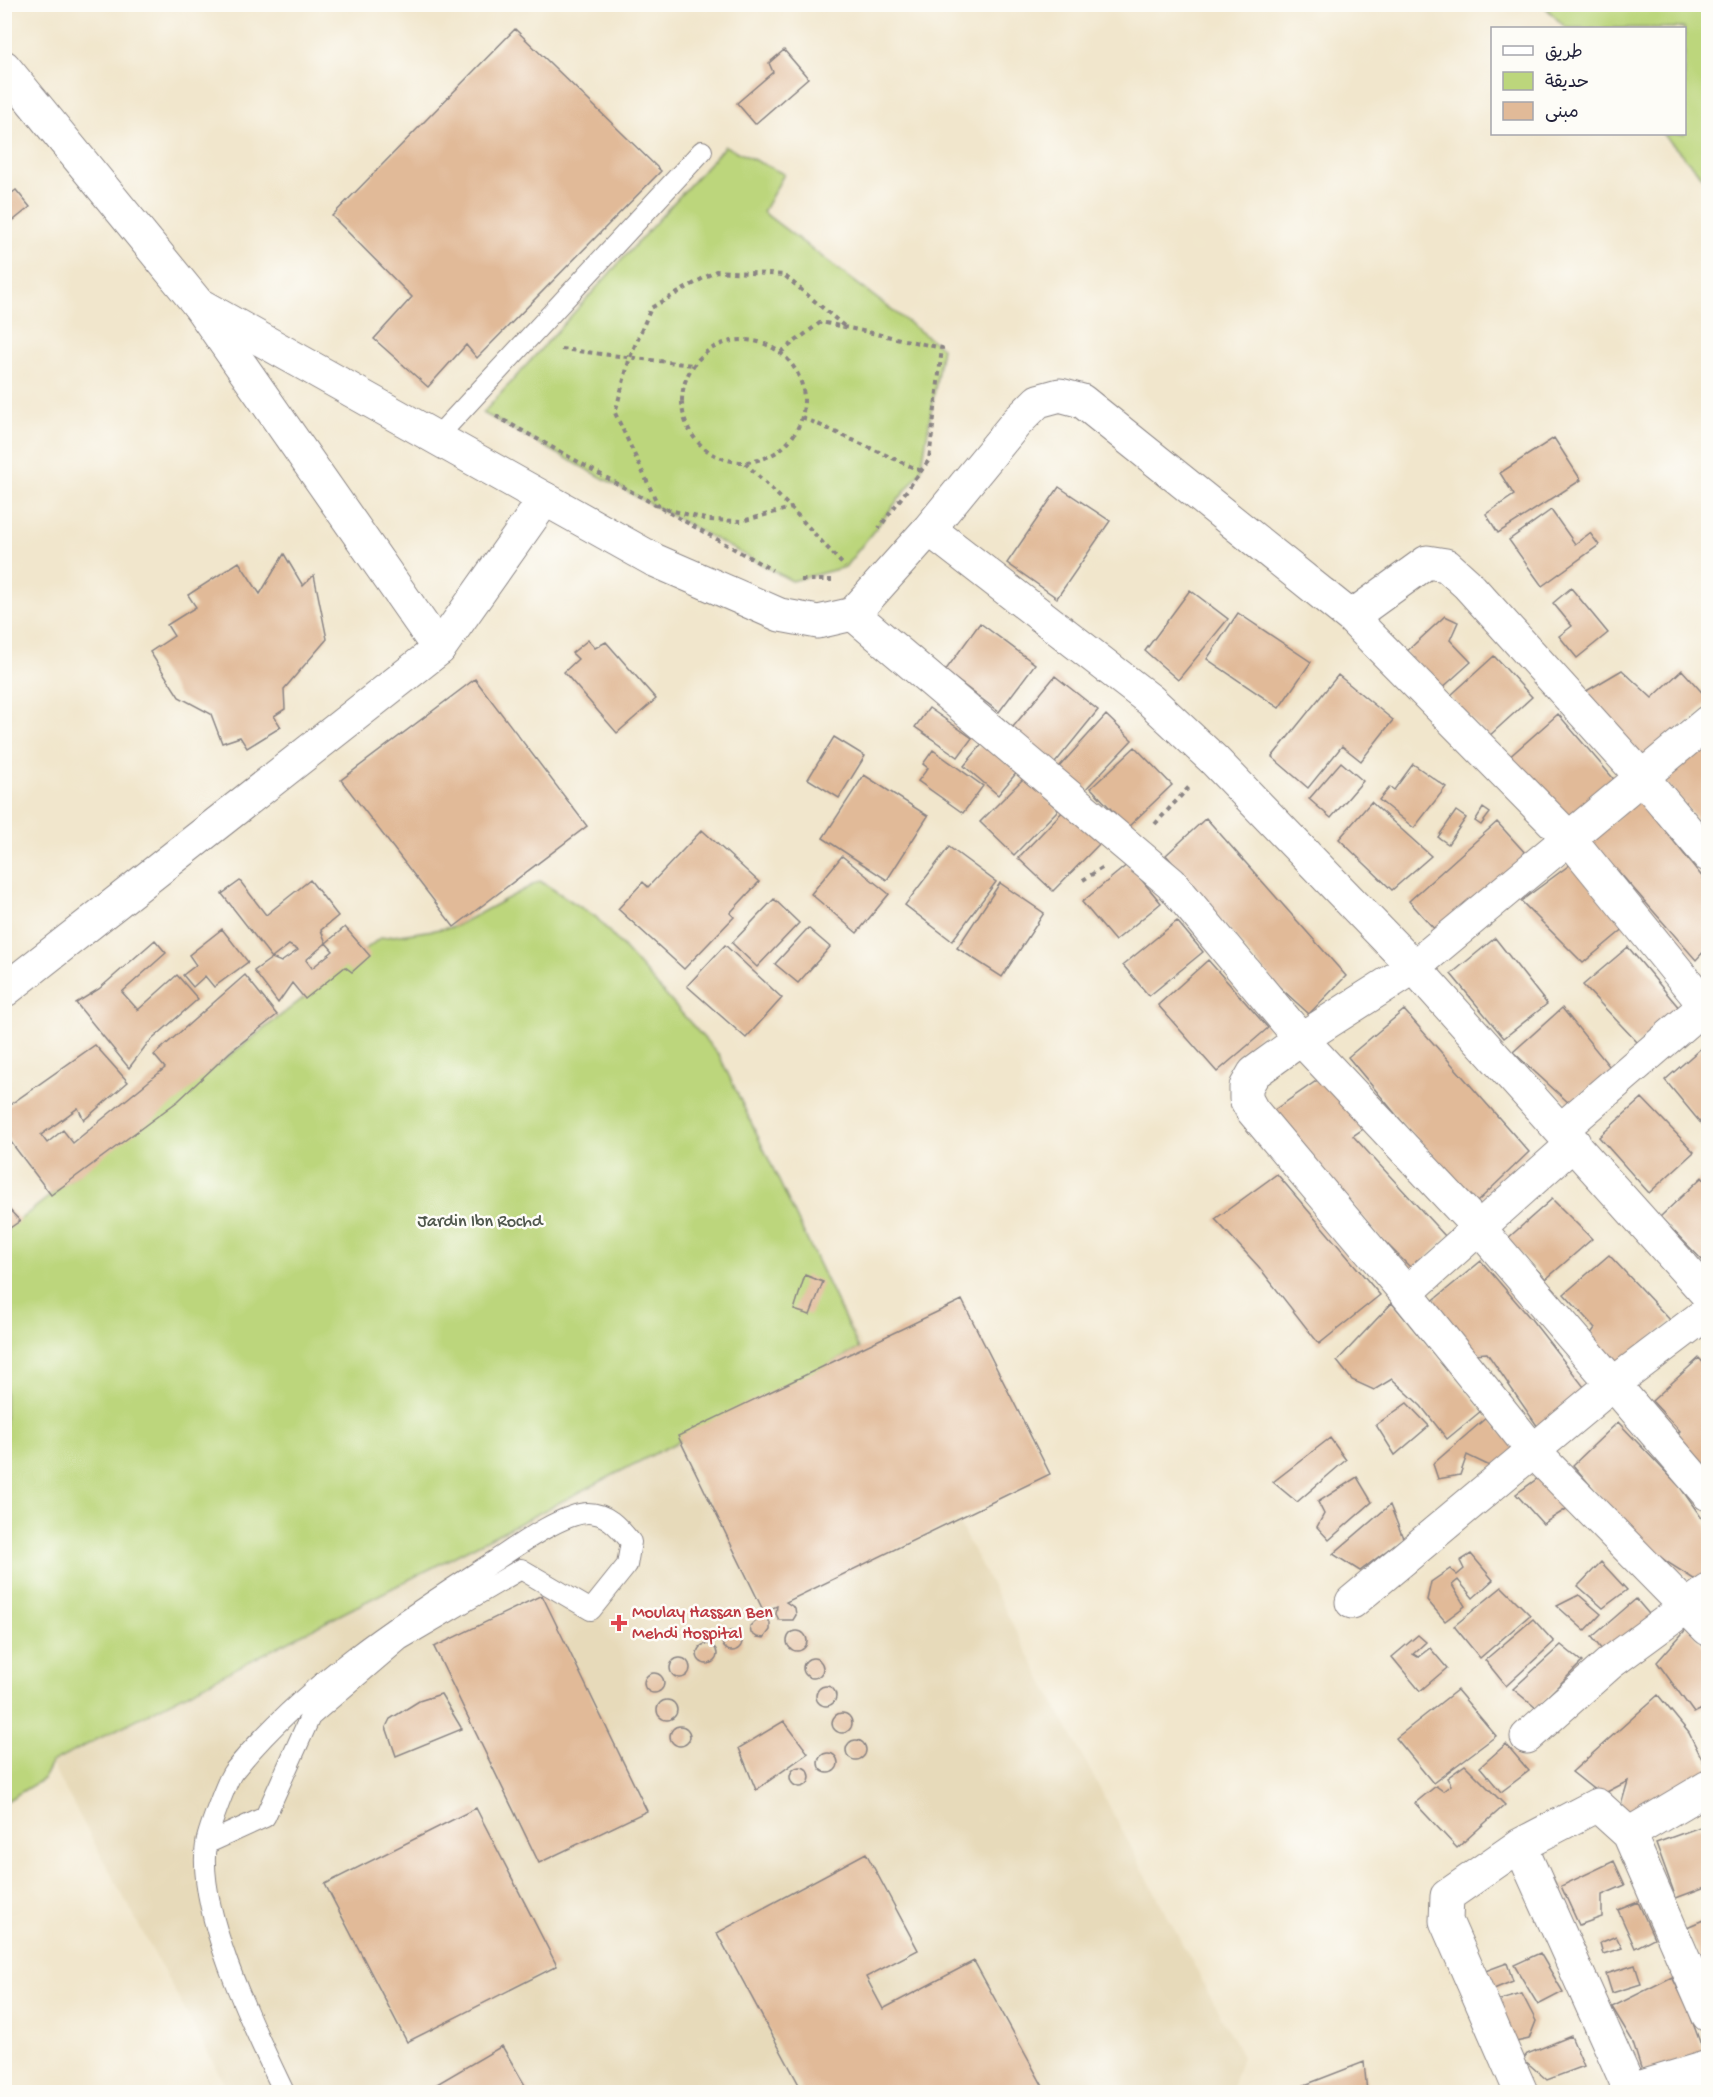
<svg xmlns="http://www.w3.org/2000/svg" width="1713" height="2097" viewBox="0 0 1713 2097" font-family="'Gochi Hand','Playpen Sans Arabic',sans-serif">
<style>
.built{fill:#e7daba}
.green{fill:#bcd67c;stroke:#6f7c5c;stroke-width:1.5}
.building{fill:#e1ba98}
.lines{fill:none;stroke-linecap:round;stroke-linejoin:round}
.service-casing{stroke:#8a8484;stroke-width:22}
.minor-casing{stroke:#8a8484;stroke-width:35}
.tertiary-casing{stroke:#8a8484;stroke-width:35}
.path{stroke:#8a8484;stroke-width:4;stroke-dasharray:4.5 4.5;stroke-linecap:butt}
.service{stroke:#fff;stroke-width:20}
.minor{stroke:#fff;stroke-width:33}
.tertiary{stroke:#fff;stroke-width:33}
.health-dot{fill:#e0444e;stroke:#fdfcf7;stroke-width:2}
.labels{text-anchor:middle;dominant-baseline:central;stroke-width:5;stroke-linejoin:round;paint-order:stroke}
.park-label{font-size:18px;fill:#50584e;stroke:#fdfcf7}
.health-label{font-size:18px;fill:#be3a42;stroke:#fdfcf7;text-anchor:start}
</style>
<rect width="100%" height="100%" fill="#fdfcf7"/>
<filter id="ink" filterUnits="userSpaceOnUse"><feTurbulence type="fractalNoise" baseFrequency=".0167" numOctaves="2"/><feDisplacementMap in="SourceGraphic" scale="12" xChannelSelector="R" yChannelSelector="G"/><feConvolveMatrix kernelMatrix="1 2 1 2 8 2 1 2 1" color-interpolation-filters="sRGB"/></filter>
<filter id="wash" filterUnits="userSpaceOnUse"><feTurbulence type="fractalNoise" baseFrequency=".008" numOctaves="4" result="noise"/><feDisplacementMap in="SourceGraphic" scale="24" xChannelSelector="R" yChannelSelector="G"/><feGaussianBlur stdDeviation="1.35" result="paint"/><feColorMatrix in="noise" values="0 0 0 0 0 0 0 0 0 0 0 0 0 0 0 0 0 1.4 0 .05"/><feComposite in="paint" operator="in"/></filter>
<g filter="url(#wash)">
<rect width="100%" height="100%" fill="#f1e6cc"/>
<path class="built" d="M 837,1300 L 957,1520 L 1242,2056 L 1231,2092 L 229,2092 L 31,1726 Z"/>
<path class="green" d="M 1543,5 L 1708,5 L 1708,183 L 1663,134 L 1684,134 L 1684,28 L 1566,28 Z
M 725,146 L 784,174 L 763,212 L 942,348 L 921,471 L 845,567 L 792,581 L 483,413 Z
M 540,881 L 596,917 L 719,1055 L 859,1349 L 51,1763 L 43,1779 L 5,1802 L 5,1231 L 380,938 L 454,927 Z"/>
<g id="blocks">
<path class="building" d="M 515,29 L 661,171 L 477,358 L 466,345 L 428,387 L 374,339 L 412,297 L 332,216 Z
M 784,50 L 808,78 L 755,124 L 737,103 L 773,72 L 769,63 Z
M 16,190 L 30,207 L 4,228 L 4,199 Z
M 1554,438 L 1581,480 L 1498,533 L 1486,514 L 1514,495 L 1500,473 Z
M 1059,487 L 1110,521 L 1057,598 L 1007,563 Z
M 1551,510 L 1575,544 L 1590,533 L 1599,545 L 1542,586 L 1509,540 Z
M 284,554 L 303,586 L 314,575 L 327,639 L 284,689 L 285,709 L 274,716 L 281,727 L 247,748 L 240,737 L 222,743 L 211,714 L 179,697 L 150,652 L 174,636 L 167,625 L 196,607 L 188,595 L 239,562 L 260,594 Z
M 1571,588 L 1608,633 L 1577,658 L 1559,636 L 1572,626 L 1553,603 Z
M 1190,590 L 1228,619 L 1178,680 L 1145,651 Z
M 1238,613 L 1311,662 L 1279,708 L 1207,659 Z
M 1445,616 L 1458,622 L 1450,640 L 1471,662 L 1440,690 L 1405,653 Z
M 980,623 L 1035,664 L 999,712 L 945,671 Z
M 588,640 L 595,648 L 606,642 L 656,699 L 617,733 L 564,672 L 578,659 L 572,653 Z
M 1494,656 L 1532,697 L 1488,737 L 1450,696 Z
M 1622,670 L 1652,698 L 1682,670 L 1708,699 L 1708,702 L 1645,759 L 1583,693 Z
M 1338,675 L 1393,720 L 1361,761 L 1342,746 L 1308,788 L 1272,757 Z
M 1055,676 L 1098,710 L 1051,768 L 1008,733 Z
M 475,679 L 587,826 L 454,927 L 341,780 Z
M 929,708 L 972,738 L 958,757 L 915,727 Z
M 1558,714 L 1618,784 L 1570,823 L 1507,759 Z
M 1106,715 L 1132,740 L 1084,791 L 1059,767 Z
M 834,737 L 865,756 L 839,798 L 808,779 Z
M 984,742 L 1018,771 L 998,795 L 964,766 Z
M 1708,742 L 1708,832 L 1660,776 Z
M 1135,747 L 1172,785 L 1128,827 L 1091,788 Z
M 933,750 L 983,786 L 963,813 L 918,781 L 928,768 L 923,764 Z
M 1341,762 L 1363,781 L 1331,818 L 1309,799 Z
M 1413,764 L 1446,787 L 1414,828 L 1379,800 L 1390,787 L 1394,790 Z
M 864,775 L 928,816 L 887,880 L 823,838 Z
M 1025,777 L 1058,810 L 1014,855 L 980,822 Z
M 1639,798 L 1708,884 L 1708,947 L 1696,960 L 1619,872 L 1588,844 Z
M 1371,802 L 1431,856 L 1392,890 L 1339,839 Z
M 1069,805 L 1104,839 L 1053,891 L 1018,858 Z
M 1483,808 L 1490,813 L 1481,825 L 1475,821 Z
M 1456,811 L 1466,818 L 1448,844 L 1438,837 Z
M 1206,818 L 1346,976 L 1309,1014 L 1274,982 L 1166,855 Z
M 1497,822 L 1527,855 L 1437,932 L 1409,901 Z
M 702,830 L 759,882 L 730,913 L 734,917 L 684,969 L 618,909 L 643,882 L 648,887 Z
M 949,847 L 996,882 L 952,941 L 905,905 Z
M 842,856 L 889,894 L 857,933 L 811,894 Z
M 1128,864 L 1161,903 L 1115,941 L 1082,902 Z
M 1571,864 L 1626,927 L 1583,963 L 1521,901 Z
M 310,880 L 338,916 L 321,930 L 326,943 L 306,960 L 312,968 L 333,951 L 326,943 L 345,927 L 370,956 L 352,972 L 345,967 L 305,999 L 292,983 L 278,1003 L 254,971 L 272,958 L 281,962 L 298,950 L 289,945 L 272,958 L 222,894 L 240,881 L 266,915 Z
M 1000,883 L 1044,913 L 1002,977 L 957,948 Z
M 774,899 L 799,923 L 757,967 L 732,943 Z
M 1177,921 L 1203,952 L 1149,996 L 1123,965 Z
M 808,928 L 830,947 L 798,983 L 775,964 Z
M 222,929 L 248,962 L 214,987 L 205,976 L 193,987 L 183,975 L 196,965 L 189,955 Z
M 1495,938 L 1547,1004 L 1504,1038 L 1451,974 Z
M 155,940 L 166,953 L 122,992 L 138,1010 L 177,975 L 198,999 L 147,1044 L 129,1068 L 76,1003 L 99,989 Z
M 725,945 L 782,998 L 746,1038 L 687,986 Z
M 1628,947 L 1680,1009 L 1638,1043 L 1583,985 Z
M 1208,960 L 1268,1028 L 1217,1072 L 1158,1005 Z
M 245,975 L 277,1015 L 230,1052 L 178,1101 L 51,1195 L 4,1133 L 4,1109 L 95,1045 L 128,1082 L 84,1120 L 78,1108 L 41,1135 L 47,1143 L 63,1130 L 73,1143 L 165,1068 L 154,1055 Z
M 1562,1008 L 1614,1072 L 1569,1103 L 1513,1052 Z
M 1404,1010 L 1529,1152 L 1477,1202 L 1408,1129 L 1348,1057 Z
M 1708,1042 L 1708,1132 L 1665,1080 Z
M 1322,1077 L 1366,1127 L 1353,1136 L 1446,1237 L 1414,1271 L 1381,1238 L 1273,1111 Z
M 1642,1098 L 1694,1152 L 1649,1193 L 1599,1137 Z
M 1277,1174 L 1380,1295 L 1319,1344 L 1259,1267 L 1215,1219 Z
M 1702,1177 L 1708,1185 L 1708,1266 L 1660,1217 Z
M 1552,1199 L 1592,1239 L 1546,1279 L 1507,1239 Z
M 4,1204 L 20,1221 L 4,1232 Z
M 1609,1255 L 1671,1321 L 1618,1369 L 1588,1338 L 1595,1328 L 1564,1294 Z
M 1481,1261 L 1531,1319 L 1588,1392 L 1540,1430 L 1487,1353 L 1473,1354 L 1430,1303 Z
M 805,1275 L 823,1282 L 810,1315 L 794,1310 Z
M 962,1300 L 1050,1474 L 786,1602 L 795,1608 L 796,1615 L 793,1620 L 779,1620 L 776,1614 L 777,1606 L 764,1612 L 678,1436 Z
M 1392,1303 L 1481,1411 L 1447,1439 L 1421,1406 L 1392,1379 L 1374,1390 L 1352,1380 L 1337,1361 Z
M 1699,1358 L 1708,1368 L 1708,1480 L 1671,1440 L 1680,1431 L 1652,1401 Z
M 1407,1403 L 1429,1426 L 1395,1455 L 1376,1425 Z
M 1487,1417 L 1516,1448 L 1494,1468 L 1467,1455 L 1460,1475 L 1438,1479 L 1433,1464 Z
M 1618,1422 L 1680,1487 L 1708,1527 L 1708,1576 L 1700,1583 L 1667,1562 L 1631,1533 L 1573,1465 Z
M 1330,1438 L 1346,1460 L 1297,1502 L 1273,1482 Z
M 1541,1476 L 1571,1506 L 1543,1524 L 1516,1494 Z
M 1357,1477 L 1372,1502 L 1329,1540 L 1317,1527 L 1324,1514 L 1318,1502 Z
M 1390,1505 L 1403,1538 L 1360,1571 L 1333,1554 Z
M 1471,1554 L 1493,1580 L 1473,1598 L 1458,1580 L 1452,1585 L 1465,1606 L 1445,1621 L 1427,1600 L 1431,1582 L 1450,1569 L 1457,1575 L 1464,1569 L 1460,1561 Z
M 1601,1562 L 1627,1590 L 1603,1608 L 1578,1586 Z
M 1502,1587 L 1530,1615 L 1480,1658 L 1454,1626 Z
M 542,1595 L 647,1811 L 539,1863 L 434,1647 Z
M 1579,1595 L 1601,1614 L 1585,1631 L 1557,1606 Z
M 1636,1599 L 1654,1620 L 1608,1658 L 1592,1637 Z
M 764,1612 L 770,1623 L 770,1630 L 764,1638 L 757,1637 L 751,1633 L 750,1626 Z
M 1533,1619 L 1554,1642 L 1506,1686 L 1485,1660 Z
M 1689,1626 L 1708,1653 L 1708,1706 L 1694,1713 L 1657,1662 Z
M787 1641a10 10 0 1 1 20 0a10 10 0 1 1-20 0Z
M722 1641a10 10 0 1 1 20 0a10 10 0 1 1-20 0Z
M 1418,1635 L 1426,1642 L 1413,1654 L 1418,1657 L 1430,1648 L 1447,1668 L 1420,1691 L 1392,1657 Z
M697 1654a10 10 0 1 1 20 0a10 10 0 1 1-20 0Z
M 1561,1645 L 1582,1662 L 1536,1708 L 1513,1689 Z
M670 1668a10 10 0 1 1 20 0a10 10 0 1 1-20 0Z
M803 1668a10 10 0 1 1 20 0a10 10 0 1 1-20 0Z
M644 1683a10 10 0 1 1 20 0a10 10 0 1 1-20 0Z
M816 1696a10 10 0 1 1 20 0a10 10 0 1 1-20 0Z
M 1457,1690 L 1496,1736 L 1433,1783 L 1396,1738 Z
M 441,1694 L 462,1729 L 396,1756 L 386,1727 L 390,1719 L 419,1701 Z
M 1658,1695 L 1689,1733 L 1708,1771 L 1638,1818 L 1619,1812 L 1628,1781 L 1601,1795 L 1572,1772 Z
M657 1710a10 10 0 1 1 20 0a10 10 0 1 1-20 0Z
M832 1723a10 10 0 1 1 20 0a10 10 0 1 1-20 0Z
M 784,1721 L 808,1753 L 756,1790 L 739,1748 Z
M670 1736a10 10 0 1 1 20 0a10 10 0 1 1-20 0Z
M846 1750a10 10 0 1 1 20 0a10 10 0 1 1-20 0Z
M 1506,1744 L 1529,1771 L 1501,1792 L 1480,1767 Z
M818 1763a10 10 0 1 1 20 0a10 10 0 1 1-20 0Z
M 1465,1765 L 1505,1805 L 1457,1848 L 1415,1803 L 1436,1786 L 1443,1791 L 1451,1785 L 1447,1778 Z
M790 1777a10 10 0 1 1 20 0a10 10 0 1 1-20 0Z
M 476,1808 L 557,1966 L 407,2042 L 325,1884 Z
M 1708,1824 L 1708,1886 L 1676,1898 L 1656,1843 Z
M 866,1853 L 918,1950 L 866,1977 L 883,2009 L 974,1961 L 1046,2092 L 803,2092 L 717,1933 Z
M 1614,1861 L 1625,1885 L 1602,1895 L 1602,1917 L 1579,1925 L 1561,1886 Z
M 1638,1902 L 1654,1938 L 1635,1948 L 1618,1910 Z
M 1708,1918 L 1708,1976 L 1687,1927 Z
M 1616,1936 L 1622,1948 L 1603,1954 L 1600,1943 Z
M 1540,1953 L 1563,1992 L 1538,2005 L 1514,1965 Z
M 1507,1963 L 1513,1981 L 1489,1991 L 1477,1974 Z
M 1635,1965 L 1641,1984 L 1612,1993 L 1606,1974 Z
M 1672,1977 L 1687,2007 L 1704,2053 L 1643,2074 L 1632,2040 L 1612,2007 Z
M 1522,1994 L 1536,2021 L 1529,2039 L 1507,2044 L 1490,2003 Z
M 1571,2036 L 1584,2066 L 1547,2080 L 1523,2059 L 1527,2054 Z
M 502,2046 L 529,2092 L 431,2092 L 430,2088 Z
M 1364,2062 L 1367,2092 L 1298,2092 L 1297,2088 Z
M 1708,2071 L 1708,2092 L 1656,2092 Z"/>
</g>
</g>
<g filter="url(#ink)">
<use href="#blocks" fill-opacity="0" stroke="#8a8484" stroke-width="1.5"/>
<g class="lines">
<g class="service-casing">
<path id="service" d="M 436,438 L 702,151
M 206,1844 L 265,1817 L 310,1717 L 400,1640 L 521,1569 L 591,1610 L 627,1565 L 631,1542 C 620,1529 608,1513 588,1513 C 563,1513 517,1546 496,1560 C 401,1621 304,1684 233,1772 C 227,1780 207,1834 206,1844 C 196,1912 255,2031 284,2092"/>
</g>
<g class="minor-casing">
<path id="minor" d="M 198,304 L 439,649
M 545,499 L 654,560 L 780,615 L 818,622 L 853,614 L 929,529 L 1150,700 L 1214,760 L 1414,967 L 1708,1295
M 929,529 L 1016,423 L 1038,401 L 1060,395 L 1082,401 L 1351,617 L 1569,838 L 1708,1009
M 853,614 L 1171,883 L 1301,1039 L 1479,1228 L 1708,1494
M 1351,617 L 1427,562 L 1446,565 L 1467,584 L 1641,776 L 1708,855
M 1708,722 L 1414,967 L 1301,1039 L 1254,1073 L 1246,1087 L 1246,1099 L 1252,1110 L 1406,1293 L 1534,1452 L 1708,1629
M 1562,1129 L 1708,1003
M 1406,1293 L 1574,1143
M 1352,1602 L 1613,1384 L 1708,1312
M 1527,1737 L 1610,1663 L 1708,1591
M 1629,1834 L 1708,2015
M 1520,1845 L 1631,2092
M 1521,2092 L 1446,1921 L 1447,1896 L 1520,1845 L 1597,1805 L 1629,1834 L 1708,1787
M 1625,2092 L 1708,2067"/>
</g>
<g class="tertiary-casing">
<path id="tertiary" d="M 4,67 L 198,304 L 545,499 L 439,649 L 4,991"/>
</g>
<path class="path" d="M682 401a61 61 0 1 1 122 0a61 61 0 1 1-122 0Z
M 561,349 L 692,365
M 781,352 L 821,322 L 942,348 L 929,460 L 879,528
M 496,416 L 772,570
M 802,417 L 921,471
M 745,463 L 791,508 L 845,567
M 659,507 L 615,413 L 630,357 L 651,308 L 716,271 L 784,275 L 844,326
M 666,509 L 709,520 L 742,521 L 791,508
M 801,580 L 832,580
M 1155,824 L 1191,785
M 1083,880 L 1102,868"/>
<use href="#service" class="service"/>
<use href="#minor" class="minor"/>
<use href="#tertiary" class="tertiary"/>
</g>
</g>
<path class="health-dot" d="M616 1614h6v6h6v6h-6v6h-6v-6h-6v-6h6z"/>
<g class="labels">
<g class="park-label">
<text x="480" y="1222">Jardin Ibn Rochd</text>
</g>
<g class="health-label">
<text x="632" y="1613">Moulay Hassan Ben<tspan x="632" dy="21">Mehdi Hospital</tspan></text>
</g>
</g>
<rect width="1713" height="2097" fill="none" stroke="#fdfcf7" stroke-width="24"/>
<rect x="1491" y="27" width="195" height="108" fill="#fdfcf7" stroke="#a5a5ac" stroke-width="1.5"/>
<rect x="1503" y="46" width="30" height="9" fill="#ffffff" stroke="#a5a5ac" stroke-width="1.5"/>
<text x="1545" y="57" font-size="18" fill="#22223b">طريق</text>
<rect x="1503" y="72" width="30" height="18" fill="#bcd67c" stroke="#a5a5ac" stroke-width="1.5"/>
<text x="1545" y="87" font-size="18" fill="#22223b">حديقة</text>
<rect x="1503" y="102" width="30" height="18" fill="#e1ba98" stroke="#a5a5ac" stroke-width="1.5"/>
<text x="1545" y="117" font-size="18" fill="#22223b">مبنى</text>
</svg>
